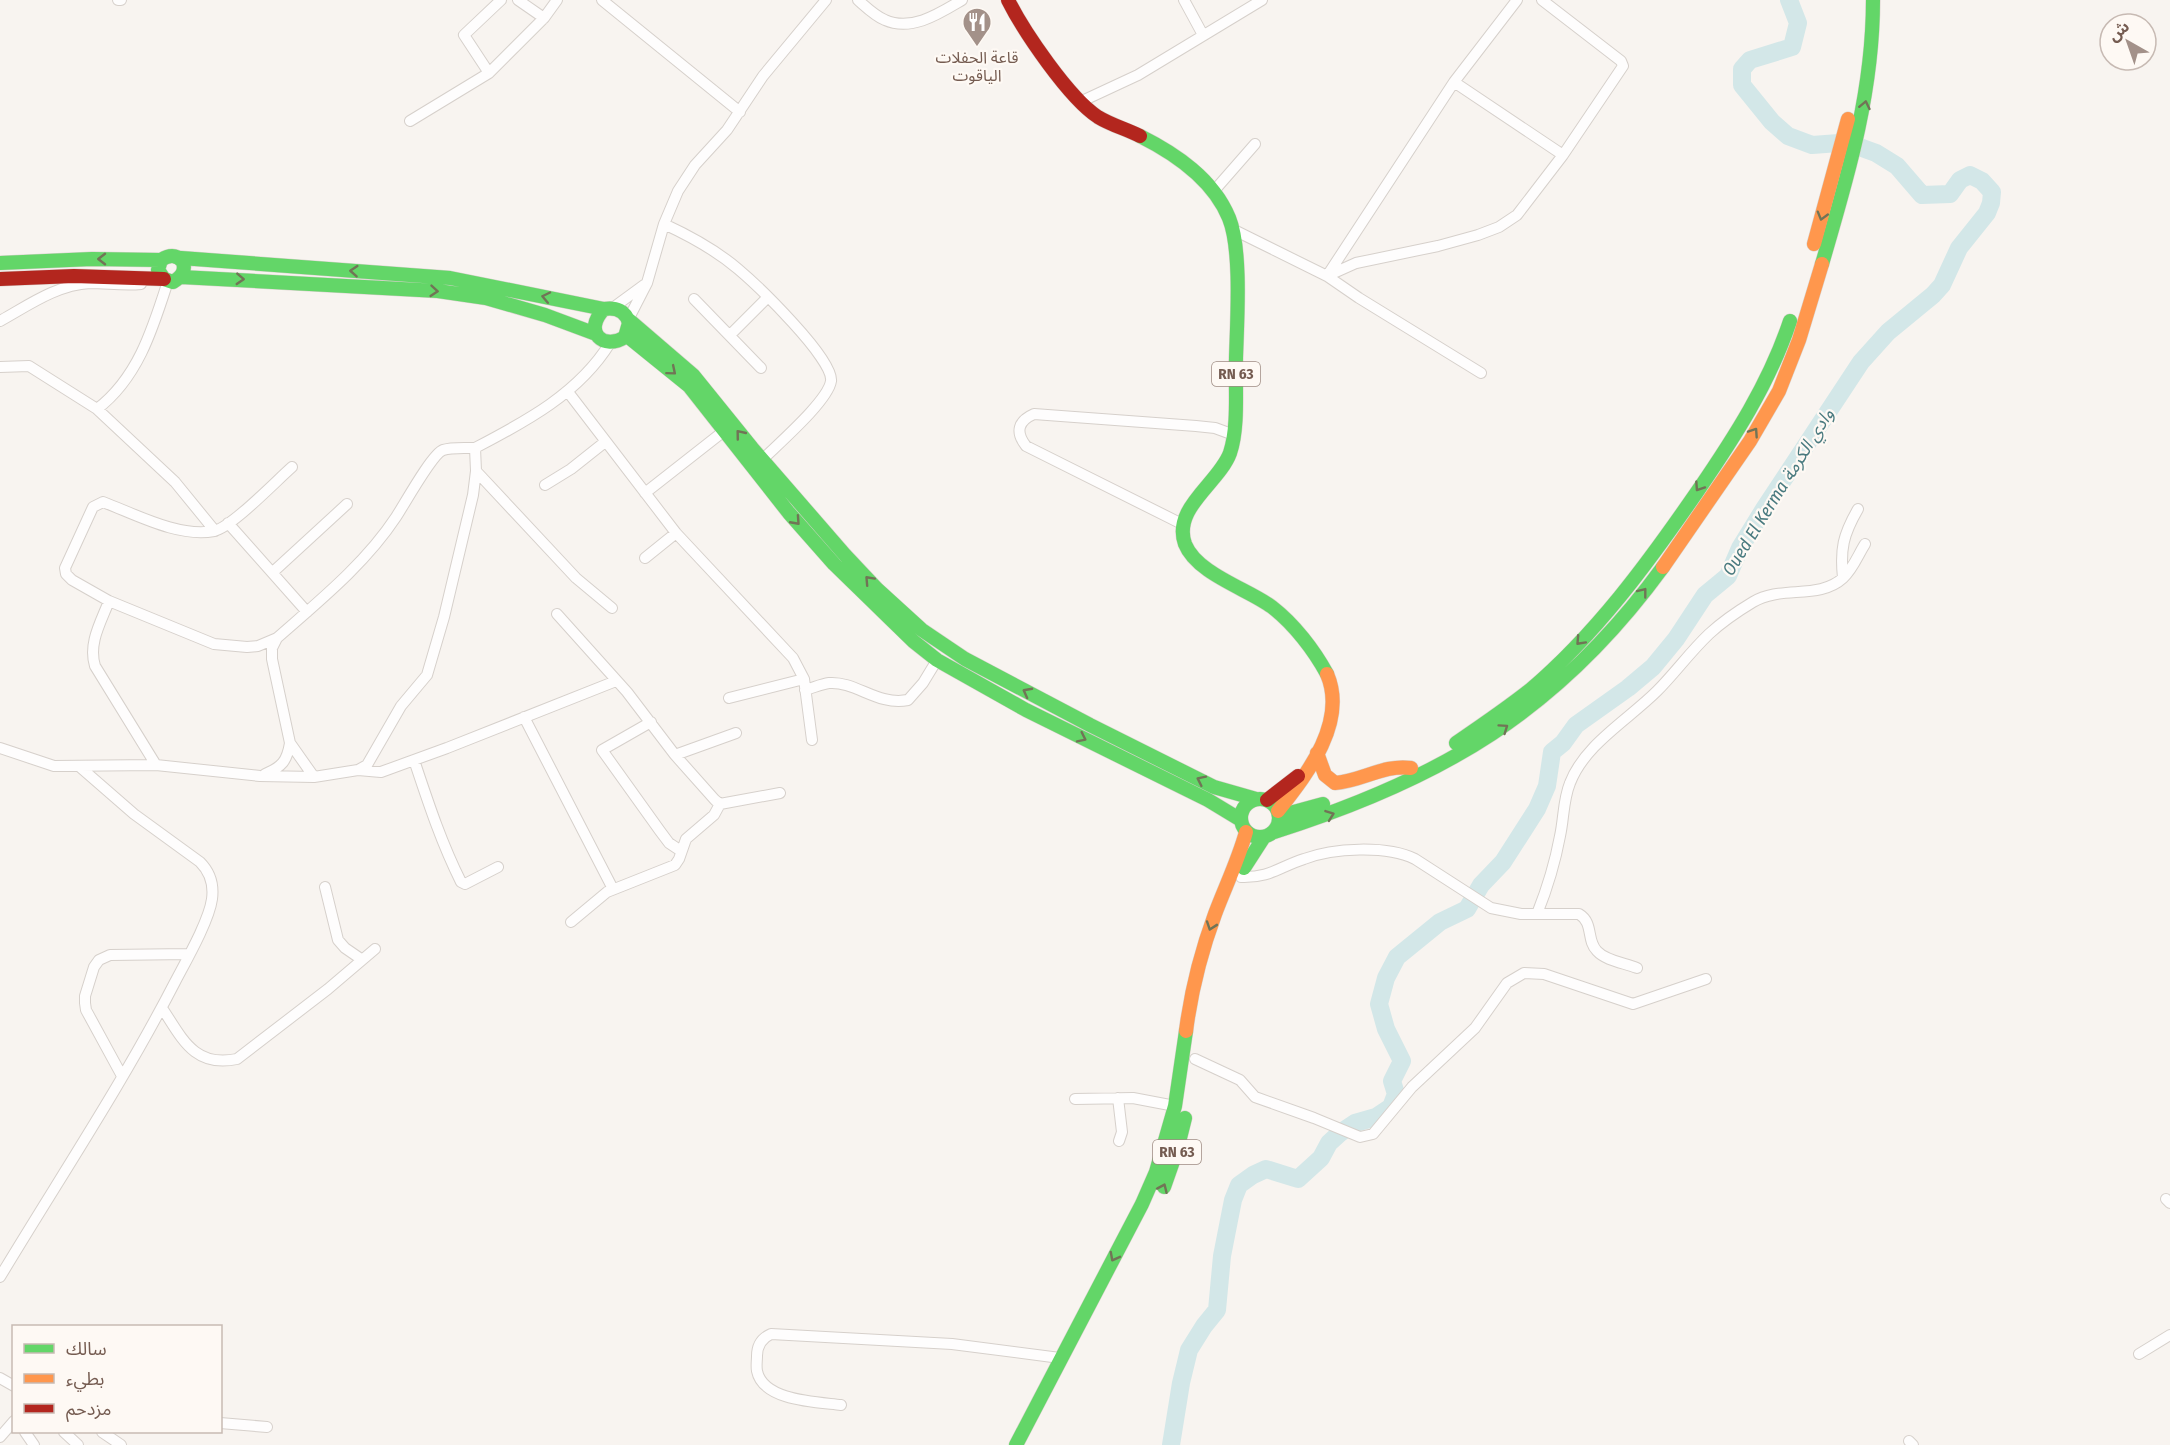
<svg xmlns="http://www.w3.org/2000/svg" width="2170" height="1445" viewBox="0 0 2170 1445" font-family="'Fira Sans Condensed','Noto Sans Arabic',sans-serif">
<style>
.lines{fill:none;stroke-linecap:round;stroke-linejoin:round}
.river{stroke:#d3e7e8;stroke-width:18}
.street-casing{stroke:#d6d0cb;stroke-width:12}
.fast-casing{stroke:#d8d1cc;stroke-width:15}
.slow-casing{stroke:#d8d1cc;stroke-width:15}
.jam-casing{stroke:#d8d1cc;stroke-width:15}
.street{stroke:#fefdfd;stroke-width:10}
.fast{stroke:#63d668;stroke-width:14}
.slow{stroke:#ff974d;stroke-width:14}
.jam{stroke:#b3261e;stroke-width:14}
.oneway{stroke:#717456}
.labels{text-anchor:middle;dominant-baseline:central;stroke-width:4.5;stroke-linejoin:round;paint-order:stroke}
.shield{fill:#fef9f4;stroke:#9e8b82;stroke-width:1.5}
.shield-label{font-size:15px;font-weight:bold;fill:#755c51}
.poi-label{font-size:16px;fill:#755c51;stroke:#fef9f4}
.water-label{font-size:18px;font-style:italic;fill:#497a7f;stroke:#fef9f4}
</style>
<rect width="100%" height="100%" fill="#f8f4f0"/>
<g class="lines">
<path class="river" d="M 1171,1445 L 1181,1383 L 1189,1350 L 1204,1326 L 1217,1310 L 1222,1256 L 1233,1200 L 1239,1185 L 1253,1175 L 1266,1169 L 1298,1179 L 1321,1158 L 1329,1143 L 1340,1133 L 1355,1123 L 1376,1117 L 1391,1107 L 1396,1094 L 1392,1081 L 1402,1061 L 1386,1029 L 1379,1004 L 1386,978 L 1397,957 L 1440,922 L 1467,909 L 1481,885 L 1503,862 L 1537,809 L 1547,786 L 1552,752 L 1563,743 L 1576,725 L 1628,688 L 1653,667 L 1676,639 L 1705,595 L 1728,576 L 1740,548 L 1764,509 L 1861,362 L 1888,332 L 1933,295 L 1942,285 L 1959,248 L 1987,213 L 1991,203 L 1992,192 L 1982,181 L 1970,175 L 1960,180 L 1950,194 L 1922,195 L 1897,166 L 1876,153 L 1854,145 L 1839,143 L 1812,145 L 1788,136 L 1772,122 L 1742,85 L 1742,69 L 1750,60 L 1792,47 L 1798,23 L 1789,0"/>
<g class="street-casing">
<path id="street" d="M 118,0 L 121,0
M 518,0 L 544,18
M 602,0 L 740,112
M 858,0 C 866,7 875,16 885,20 C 912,32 940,13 962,0
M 1184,0 L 1203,35
M 489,73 L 464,35 L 501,0
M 1454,82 L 1563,155
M 1080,102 L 1138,75 L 1262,0
M 410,121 L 489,73 L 544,18 L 557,0
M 1213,192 L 1255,144
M 664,224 C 690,236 717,251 738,269 C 757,285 834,359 831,381 C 828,401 778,444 762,460
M 1232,229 L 1327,276 L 1356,263 L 1438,246 L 1478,235 L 1499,227 L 1517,215 L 1563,155 L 1623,66 L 1621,61 L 1542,0
M 694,299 L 761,368
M 614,307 L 644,285
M 628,320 L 647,283 L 664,224 L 678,191 L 695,165 L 727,130 L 763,76 L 826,0
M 0,321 C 29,305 56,285 90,283 C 107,283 124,286 141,284
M 730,335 L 767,298
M 0,367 L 29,366 L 97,409 L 175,482 L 215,531
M 1481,373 L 1359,298 L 1327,276 L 1454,82 L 1517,0
M 568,392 L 676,533 L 793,658 L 804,679 L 812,740
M 97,409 C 138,378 153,328 168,281
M 476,471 L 576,578 L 612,608
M 545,485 L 571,469 L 605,442
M 645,493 L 724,431
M 228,523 L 307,612
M 1184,525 L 1026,446 C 1015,432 1018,421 1034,414 L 1196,426 L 1215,428 L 1234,435
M 645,558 L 676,533
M 273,572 L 347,504
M 1843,578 C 1840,549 1843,535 1858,509
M 109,601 C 101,622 88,643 95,666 L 156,765
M 557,614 L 627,692 L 675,755 L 736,733
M 277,638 L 258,646 L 247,647 L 214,644 L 109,601 L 72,580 L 66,574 L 65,568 L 93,507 L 103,502 C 135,514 179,538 214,531 C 232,527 276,481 292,467
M 805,690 C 813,688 821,684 829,683 C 856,681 877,706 908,700 L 923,683 L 937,660
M 729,698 L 804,679
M 524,717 L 613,889
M 651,722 L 602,750 L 660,831 L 669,843 L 681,851
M 290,743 L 272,659 L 272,648 L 277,638 C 319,601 365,564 396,517 C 404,505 432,454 443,450 C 451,447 465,448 475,448
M 0,748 L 54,766 L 156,765 L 260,776 L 314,777 L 358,770 L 381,772 L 447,748 L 616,681
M 675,755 L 715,800 L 720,804 L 780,793
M 414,760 C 428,802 441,842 461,882 L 465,884 L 498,867
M 358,770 L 367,765 L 401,706 L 427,675 L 444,617 L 473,495 L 476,471 L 475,448 C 527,421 579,393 610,343
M 265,774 C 282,767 287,761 290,743 L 314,777
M 1241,877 C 1270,878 1279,867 1304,859 C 1333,848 1386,845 1415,859 L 1491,908 L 1521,914 L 1579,914 C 1594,923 1586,940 1597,951 C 1606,961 1625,963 1637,968
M 325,887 L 338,940 L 345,948 L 361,959
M 1537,914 C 1547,889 1555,863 1560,836 C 1564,818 1563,800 1570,783 C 1585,744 1628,720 1657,691 C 1675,673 1690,652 1709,634 C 1722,622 1738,611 1753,602 C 1781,585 1819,600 1843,578 C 1853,569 1858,555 1865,544
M 571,922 L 607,892 L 675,865 L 679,859 L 686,839 L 714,815 L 720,804
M 162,1008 C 182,1038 194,1068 237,1059 L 328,989 L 375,949
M 1195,1059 L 1240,1080 L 1255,1097 L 1314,1118 L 1360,1137 L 1373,1134 L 1412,1087 L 1475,1028 L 1507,983 L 1524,973 L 1544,974 L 1633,1004 L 1706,979
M 122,1076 L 86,1010 L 85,1003 L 85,996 L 94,967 L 99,960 L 110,955 L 189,954
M 1118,1098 L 1122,1132 L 1119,1141
M 1075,1099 L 1133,1098 L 1175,1106
M 2166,1199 L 2170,1203
M 0,1277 C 59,1179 123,1083 175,982 C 186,961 209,921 212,899 C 214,884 210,872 200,862 L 134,814 L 80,767
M 2139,1354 L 2170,1335
M 0,1378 L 14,1386
M 841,1405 C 817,1402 763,1401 757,1371 C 756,1366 757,1361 757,1356 C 757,1345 762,1338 771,1334 L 952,1344 L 1060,1358
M 220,1423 L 267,1427
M 25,1432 L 34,1445
M 64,1432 L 78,1445
M 102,1432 L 121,1445
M 0,1437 L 14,1421
M 1909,1441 L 1913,1445"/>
</g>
<g class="fast-casing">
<path id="fast" d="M 1140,136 C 1176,154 1213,179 1229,218 C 1242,250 1237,322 1236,358 C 1235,387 1239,426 1230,453 C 1219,483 1172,508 1185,544 C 1197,574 1248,589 1272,607 C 1294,624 1314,650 1327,674
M 181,258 L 450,278 L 604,309 C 616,307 626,311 629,323 L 625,337 C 604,351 582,332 604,309
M 0,263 L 92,259 L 161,260 C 169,255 176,254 183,262 C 186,272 181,277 173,282 L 164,279 L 158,270 L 161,260
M 1822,264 C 1848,175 1873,93 1873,0
M 181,277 L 438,291 L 486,298 L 545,315 L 596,334
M 629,320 L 693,375 L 752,448 L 845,555 L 877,589 L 922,630 L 965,659 L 1090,725 L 1214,787 L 1256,799
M 626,335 L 689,386 L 789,513 L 834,564 L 913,641 L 937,660 L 1026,710 L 1208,800 L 1241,820
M 1456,743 C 1481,726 1506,709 1530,690 C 1596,634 1648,563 1697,492 C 1734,438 1769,384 1790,321
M1241 818a19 19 0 1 1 38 0a19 19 0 1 1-38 0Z
M 1279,816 L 1323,804
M 1274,832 C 1442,779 1558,711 1663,567
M 1244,868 L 1264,837
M 1164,1187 L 1177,1150 L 1185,1118
M 1016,1445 L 1142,1204 L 1156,1172 L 1175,1106 L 1186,1031"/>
</g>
<g class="slow-casing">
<path id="slow" d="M 1814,244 L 1848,119
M 1663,567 L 1750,441 L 1779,391 L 1799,340 L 1822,264
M 1317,753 L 1325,775 L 1335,783 C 1362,781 1384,764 1411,768
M 1278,811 C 1306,775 1348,723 1327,674
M 1186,1031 C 1191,992 1201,952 1215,914 C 1225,887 1238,861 1246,832"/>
</g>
<g class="jam-casing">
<path id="jam" d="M 1008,0 C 1024,32 1069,98 1098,117 C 1111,125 1126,129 1140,136
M 0,279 L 74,276 L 164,279
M 1267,800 L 1298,776"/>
</g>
<use href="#street" class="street"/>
<use href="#fast" class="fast"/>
<use href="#slow" class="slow"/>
<use href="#jam" class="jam"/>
</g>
<defs><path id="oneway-chevron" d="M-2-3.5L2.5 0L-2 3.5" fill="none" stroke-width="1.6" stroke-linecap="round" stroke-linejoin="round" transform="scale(1.5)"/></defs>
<g class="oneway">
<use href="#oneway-chevron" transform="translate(1865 105) rotate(-78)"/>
<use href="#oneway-chevron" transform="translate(1822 216) rotate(106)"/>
<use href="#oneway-chevron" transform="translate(102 259) rotate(-180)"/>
<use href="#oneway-chevron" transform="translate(354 271) rotate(-176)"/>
<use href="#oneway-chevron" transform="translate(240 279) rotate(3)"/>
<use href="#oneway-chevron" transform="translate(434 291) rotate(5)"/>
<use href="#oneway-chevron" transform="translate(546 297) rotate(-168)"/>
<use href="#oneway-chevron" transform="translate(672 371) rotate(40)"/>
<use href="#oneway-chevron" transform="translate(1754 432) rotate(-56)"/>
<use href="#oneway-chevron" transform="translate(740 434) rotate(-129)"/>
<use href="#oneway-chevron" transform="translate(1699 487) rotate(124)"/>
<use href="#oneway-chevron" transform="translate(796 521) rotate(48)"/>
<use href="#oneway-chevron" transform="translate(869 580) rotate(-133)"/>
<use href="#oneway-chevron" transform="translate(1643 592) rotate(-52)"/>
<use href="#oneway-chevron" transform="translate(1580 641) rotate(133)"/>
<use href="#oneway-chevron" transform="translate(1027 692) rotate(-152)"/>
<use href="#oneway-chevron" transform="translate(1504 728) rotate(-35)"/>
<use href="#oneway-chevron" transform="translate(1082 738) rotate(26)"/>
<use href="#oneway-chevron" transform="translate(1201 780) rotate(-154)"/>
<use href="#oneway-chevron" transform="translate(1330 815) rotate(-20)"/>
<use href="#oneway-chevron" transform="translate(1211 926) rotate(109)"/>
<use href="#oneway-chevron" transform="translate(1163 1188) rotate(-66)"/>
<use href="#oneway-chevron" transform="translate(1114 1257) rotate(118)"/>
</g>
<defs>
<g id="restaurant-pin" transform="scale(1.5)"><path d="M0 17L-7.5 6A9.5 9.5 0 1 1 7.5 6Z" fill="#a39189" stroke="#fef9f4"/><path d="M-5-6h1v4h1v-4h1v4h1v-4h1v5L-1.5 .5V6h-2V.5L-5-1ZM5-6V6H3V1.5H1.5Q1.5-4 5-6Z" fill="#fff"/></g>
</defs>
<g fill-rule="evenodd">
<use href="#restaurant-pin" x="977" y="22"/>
</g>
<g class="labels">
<g class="shield">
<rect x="1212" y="362" width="48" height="24" rx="4.5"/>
<rect x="1153" y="1140" width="48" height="24" rx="4.5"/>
</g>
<g class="shield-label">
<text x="1236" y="374">RN 63</text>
<text x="1177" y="1152">RN 63</text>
</g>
<g class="poi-label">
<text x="977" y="57">قاعة الحفلات<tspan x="977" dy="18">الياقوت</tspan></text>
</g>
<g class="water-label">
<text transform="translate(1778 492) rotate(-58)">Oued El Kerma وادي الكرمة</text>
</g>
</g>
<rect x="12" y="1325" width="210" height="108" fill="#fef9f4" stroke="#c7bab3" stroke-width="1.5"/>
<rect x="24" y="1344" width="30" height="9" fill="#63d668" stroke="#c7bab3" stroke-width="1.5"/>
<text x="66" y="1355" font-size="18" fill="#755c51">سالك</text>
<rect x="24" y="1374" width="30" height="9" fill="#ff974d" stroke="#c7bab3" stroke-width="1.5"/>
<text x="66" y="1385" font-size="18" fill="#755c51">بطيء</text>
<rect x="24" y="1404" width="30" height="9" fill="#b3261e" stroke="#c7bab3" stroke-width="1.5"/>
<text x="66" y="1415" font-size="18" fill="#755c51">مزدحم</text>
<g transform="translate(2128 42) rotate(320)"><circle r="28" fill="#fef9f4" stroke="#c7bab3" stroke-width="1.5"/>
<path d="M0-4.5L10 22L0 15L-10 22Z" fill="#a39189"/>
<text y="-9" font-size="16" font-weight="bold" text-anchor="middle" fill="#755c51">ش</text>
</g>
</svg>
